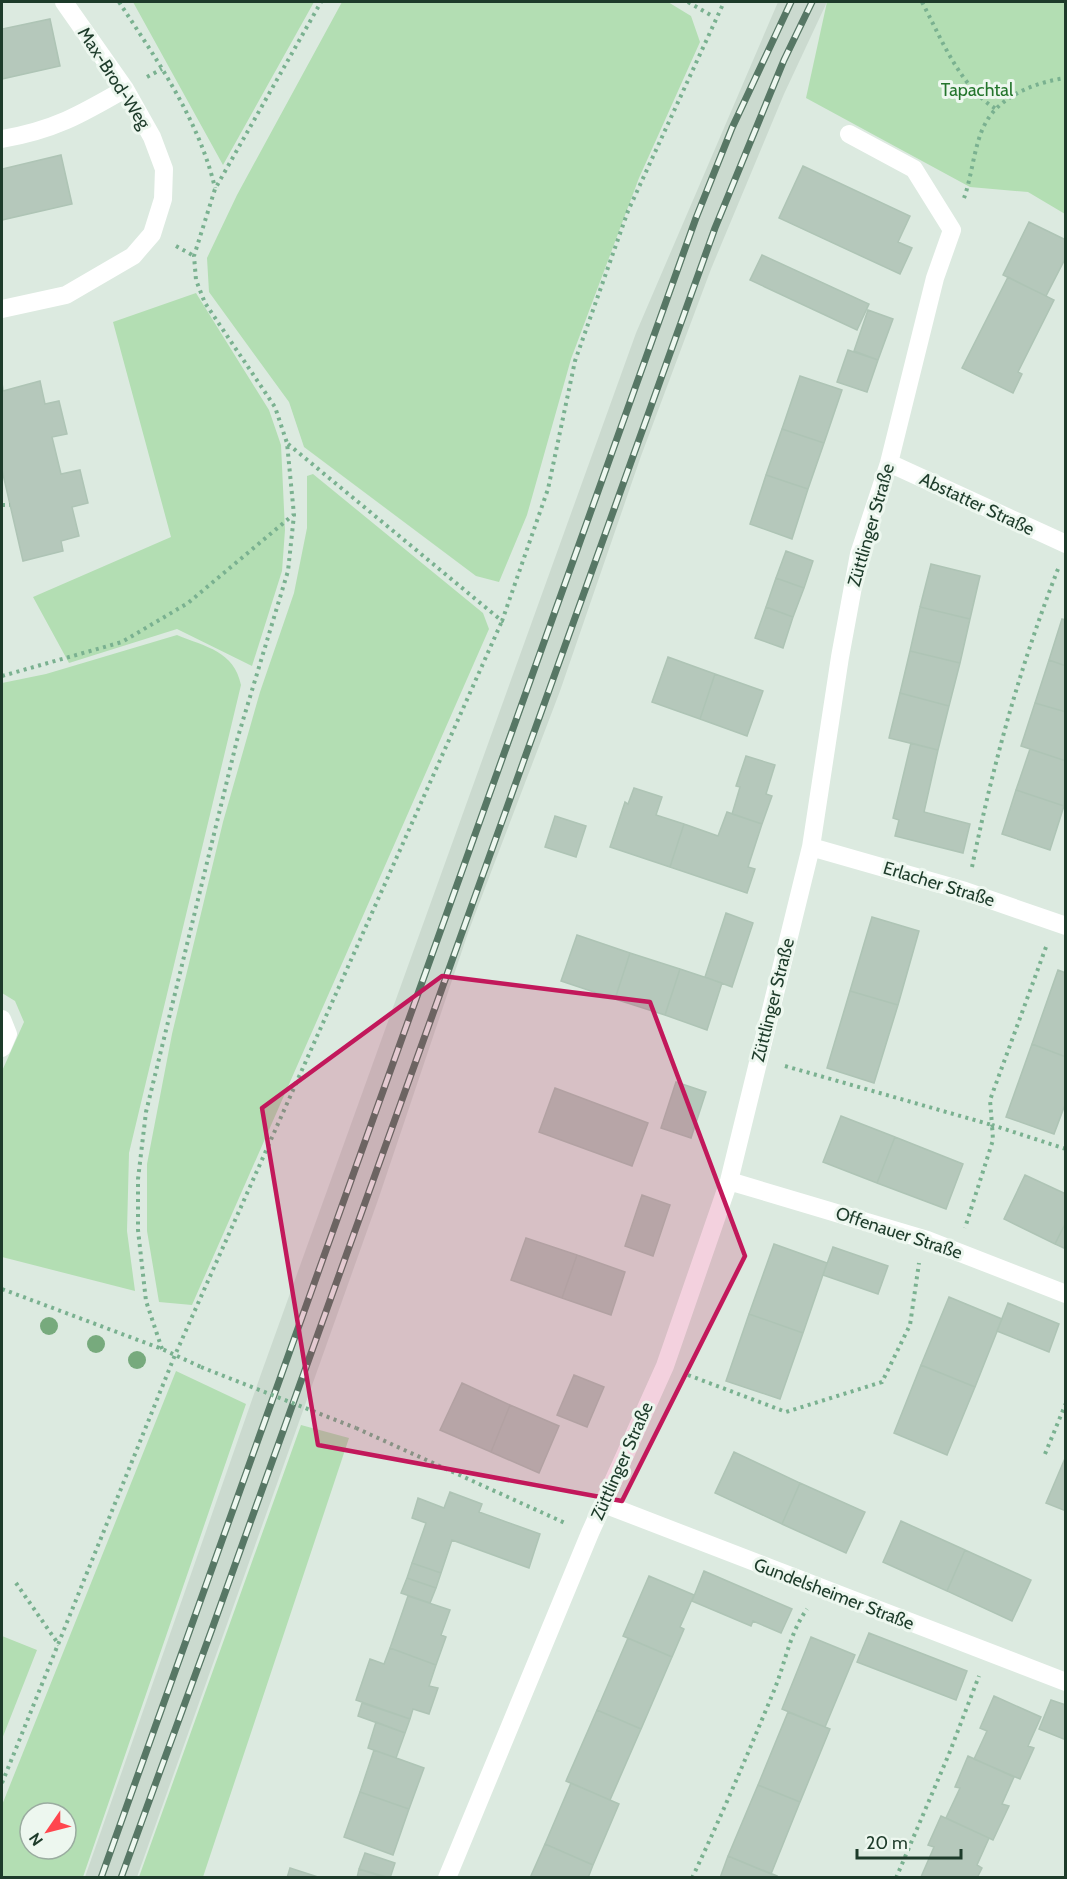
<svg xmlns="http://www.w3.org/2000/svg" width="1067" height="1879" viewBox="0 0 1067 1879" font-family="Cabin,sans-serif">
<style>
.built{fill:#cbdacf}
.green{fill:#b3deb3;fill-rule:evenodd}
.building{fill:#b5c8bb;stroke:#aec4b5;stroke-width:1.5}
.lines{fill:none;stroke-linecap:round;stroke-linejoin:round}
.path{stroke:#7ab190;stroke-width:4;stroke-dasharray:3 4.5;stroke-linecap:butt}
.lane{stroke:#fff;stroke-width:18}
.street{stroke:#fff;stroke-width:18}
.rail-casing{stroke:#577765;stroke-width:7}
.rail{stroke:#edf7ef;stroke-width:4.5;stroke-dasharray:14;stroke-linecap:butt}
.path-bridge{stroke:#7ab190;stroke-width:4;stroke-dasharray:3 4.5;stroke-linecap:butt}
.tree{fill:#77aa7d}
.marked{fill:#c2185b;fill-opacity:0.2;stroke:#c2185b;stroke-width:4.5;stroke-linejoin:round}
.labels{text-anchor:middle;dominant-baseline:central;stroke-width:6;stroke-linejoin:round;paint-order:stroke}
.street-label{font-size:18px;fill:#1d3b2a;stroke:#edf7ef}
.park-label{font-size:18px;fill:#24752c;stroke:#edf7ef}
</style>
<rect width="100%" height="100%" fill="#dceae0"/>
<path class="built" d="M 778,2 L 827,2 L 784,94 L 711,269 L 641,456 L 560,691 L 469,930 L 378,1200 L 137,1877 L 85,1877 L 261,1374 L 636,333 Z"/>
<path class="green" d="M 133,2 L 314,2 L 223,165 Z
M 342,2 L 668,2 L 691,16 L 700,42 L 639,178 L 571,359 L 527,515 L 499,582 L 476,576 L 304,447 L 289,402 L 209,292 L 207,258 L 237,195 Z
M 827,2 L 1065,2 L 1065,214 L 1028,192 L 970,187 L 806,98 Z
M 196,293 L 269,410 L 281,445 L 285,530 L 282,571 L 252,666 L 177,629 L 69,663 L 33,597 L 171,537 L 113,322 Z
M 313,474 L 483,613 L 489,629 L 192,1305 L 159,1302 L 147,1231 L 147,1164 L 172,1034 L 223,822 L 260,692 L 294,593 L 307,528 L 307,476 Z
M 177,635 C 206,647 234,651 241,685 L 129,1153 L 127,1231 L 135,1291 L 2,1257 L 2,1071 L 24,1022 L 15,1001 L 2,993 L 2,683 L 46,674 Z
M 176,1371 L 246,1404 L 83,1877 L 2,1877 L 2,1805 ZM 30,1813 L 66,1813 L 66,1849 L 30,1849 Z
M 301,1425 L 349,1438 L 203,1877 L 139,1877 Z
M 2,1636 L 37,1650 L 2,1739 Z"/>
<path class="building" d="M 50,19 L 60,66 L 2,79 L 2,29 Z
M 61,155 L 72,204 L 2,220 L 2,169 Z
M 803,166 L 910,216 L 898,242 L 912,248 L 900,274 L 779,218 Z
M 1029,222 L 1066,240 L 1066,257 L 1046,296 L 1003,275 Z
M 762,255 L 869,304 L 857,330 L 750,280 Z
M 1008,277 L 1054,300 L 1018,372 L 1022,374 L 1013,393 L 962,368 Z
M 868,310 L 893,319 L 878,360 L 854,351 Z
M 848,350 L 878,360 L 867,392 L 837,382 Z
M 800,376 L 842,390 L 824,443 L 782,429 Z
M 40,381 L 45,404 L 59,401 L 67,434 L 52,437 L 61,474 L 80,470 L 88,503 L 72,507 L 79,536 L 61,541 L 63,551 L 23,561 L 2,470 L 2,382 L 3,391 Z
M 782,429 L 824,443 L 808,489 L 766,475 Z
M 766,475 L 808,489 L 792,539 L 750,524 Z
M 786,551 L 813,561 L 804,588 L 776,578 Z
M 931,564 L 980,576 L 970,619 L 920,607 Z
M 776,578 L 804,588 L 793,617 L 766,607 Z
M 766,607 L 793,617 L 783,648 L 755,638 Z
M 920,607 L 970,619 L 960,663 L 910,651 Z
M 1062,619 L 1066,620 L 1066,666 L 1049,660 Z
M 910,651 L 960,663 L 949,706 L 900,693 Z
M 668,657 L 715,674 L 700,719 L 652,702 Z
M 1049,660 L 1066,666 L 1066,712 L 1035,703 Z
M 715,674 L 763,691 L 747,736 L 700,719 Z
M 900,693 L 949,706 L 938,750 L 889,738 Z
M 1035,703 L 1066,712 L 1066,761 L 1021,746 Z
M 911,743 L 938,750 L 924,812 L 970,824 L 963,853 L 895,836 L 899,820 L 893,818 Z
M 1030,749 L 1066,761 L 1064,806 L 1016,790 Z
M 746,756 L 775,765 L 766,794 L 772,796 L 762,824 L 732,814 L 740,787 L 736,786 Z
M 634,788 L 662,797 L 656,815 L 684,824 L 670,867 L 610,847 L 625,802 L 628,804 Z
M 1016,790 L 1064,806 L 1050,850 L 1002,834 Z
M 727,812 L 762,824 L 748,867 L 755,869 L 747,893 L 670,867 L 684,824 L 718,836 Z
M 555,816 L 586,826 L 576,857 L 545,847 Z
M 726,913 L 753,923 L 732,987 L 705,977 Z
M 872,917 L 919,931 L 898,1005 L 850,991 Z
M 577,935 L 630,953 L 615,999 L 561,981 Z
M 630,953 L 680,969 L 665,1015 L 615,999 Z
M 680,969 L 722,983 L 707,1030 L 665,1015 Z
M 1058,970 L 1066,973 L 1066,1057 L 1032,1044 Z
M 850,991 L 898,1005 L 874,1083 L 827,1068 Z
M 1032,1044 L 1066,1057 L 1066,1102 L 1054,1134 L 1006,1117 Z
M 676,1082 L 706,1092 L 691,1138 L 661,1128 Z
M 555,1088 L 648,1123 L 632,1166 L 539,1132 Z
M 841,1116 L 895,1137 L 877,1183 L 823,1162 Z
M 895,1137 L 963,1164 L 946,1209 L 877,1183 Z
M 1025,1175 L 1066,1194 L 1066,1222 L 1055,1244 L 1004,1219 Z
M 642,1195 L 670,1205 L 653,1256 L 625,1246 Z
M 1066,1222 L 1066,1249 L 1055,1244 Z
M 526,1238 L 577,1255 L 562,1298 L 511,1280 Z
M 774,1244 L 827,1263 L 803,1333 L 749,1314 Z
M 833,1247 L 888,1266 L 878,1294 L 823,1275 Z
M 577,1255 L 625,1272 L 611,1315 L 562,1298 Z
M 949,1297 L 1002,1319 L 975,1387 L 921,1365 Z
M 1008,1303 L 1059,1324 L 1049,1352 L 997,1331 Z
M 749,1314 L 803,1333 L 780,1399 L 726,1381 Z
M 921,1365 L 975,1387 L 947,1455 L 894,1433 Z
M 574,1375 L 604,1387 L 587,1427 L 557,1415 Z
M 462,1383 L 510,1405 L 491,1452 L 440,1430 Z
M 510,1405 L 559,1426 L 539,1473 L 491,1452 Z
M 734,1452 L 800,1483 L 782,1524 L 715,1493 Z
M 1066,1456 L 1066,1511 L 1046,1503 Z
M 800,1483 L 865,1512 L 846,1553 L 782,1524 Z
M 450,1492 L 482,1504 L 479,1512 L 540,1534 L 529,1568 L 452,1540 L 441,1573 L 412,1563 L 426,1523 L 412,1518 L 418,1498 L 444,1508 Z
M 901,1521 L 965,1550 L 947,1591 L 883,1562 Z
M 965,1550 L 1031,1580 L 1012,1621 L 947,1591 Z
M 412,1563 L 441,1573 L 436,1588 L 407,1578 Z
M 704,1571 L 792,1609 L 781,1633 L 753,1621 L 751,1626 L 692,1601 Z
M 649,1576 L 694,1595 L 680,1627 L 684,1629 L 672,1657 L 623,1636 Z
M 407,1578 L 436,1588 L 430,1603 L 401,1593 Z
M 408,1596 L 450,1610 L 441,1635 L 446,1637 L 436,1665 L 390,1648 Z
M 869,1633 L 967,1671 L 956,1700 L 857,1662 Z
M 811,1637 L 855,1655 L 825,1727 L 782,1709 Z
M 628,1638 L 672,1657 L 641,1729 L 597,1710 Z
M 390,1648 L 436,1665 L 429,1686 L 438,1688 L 429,1714 L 413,1709 L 410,1719 L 356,1700 L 370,1659 L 384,1664 Z
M 994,1696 L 1041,1717 L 1028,1746 L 1034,1748 L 1020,1779 L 974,1759 L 987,1731 L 980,1728 Z
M 1051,1700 L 1066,1705 L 1066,1740 L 1039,1729 Z
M 362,1703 L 410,1719 L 405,1733 L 358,1716 Z
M 597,1710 L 641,1729 L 610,1800 L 566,1781 Z
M 788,1712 L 830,1729 L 800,1802 L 758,1785 Z
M 376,1722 L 405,1733 L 396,1758 L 368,1748 Z
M 374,1750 L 424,1768 L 409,1809 L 360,1792 Z
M 968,1756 L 1014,1777 L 1002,1804 L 1009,1806 L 993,1840 L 946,1818 L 960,1788 L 955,1787 Z
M 571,1783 L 619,1804 L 593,1865 L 545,1844 Z
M 758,1785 L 800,1802 L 771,1874 L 728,1856 Z
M 360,1792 L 409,1809 L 393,1855 L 344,1837 Z
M 941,1816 L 989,1838 L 977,1865 L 982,1868 L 977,1878 L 921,1877 L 934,1847 L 928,1845 Z
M 545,1844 L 593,1865 L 588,1878 L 530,1878 Z
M 365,1853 L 395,1863 L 390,1878 L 359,1869 Z
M 728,1856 L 777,1876 L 776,1878 L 720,1878 Z
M 290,1868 L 321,1878 L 287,1878 Z
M 359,1869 L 386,1878 L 357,1878 Z"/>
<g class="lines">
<path class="path" d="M 119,2 C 157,60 199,120 215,188
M 688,2 L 714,17
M 922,2 C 941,38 960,87 996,109
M 147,77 L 162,69
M 964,198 C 972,176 974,146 984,126 C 998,96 1036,82 1066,78
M 176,246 L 194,256
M 288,444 L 502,621 L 548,489 L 575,361 L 628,211 L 724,2
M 2,505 L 10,505
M 2,676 L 122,642 L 188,603 L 293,515
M 972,867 C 993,765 1020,666 1058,569
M 1046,947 L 990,1100 L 992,1125 L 1066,1149
M 785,1066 L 992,1125 L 993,1140 L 965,1228
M 2,1289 L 162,1349 L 201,1367
M 162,1349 L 146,1301 L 138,1230 L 138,1179 L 146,1112 L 237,740 L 288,571 L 294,515 L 287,443 L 275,407 L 205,303 L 196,280 L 194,256 L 215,189 L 321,2
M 688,1375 L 786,1412 L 882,1382 L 910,1325 L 919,1263
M 356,1428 L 565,1523
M 1045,1454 L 1066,1403
M 16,1583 L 59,1645
M 2,1783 L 175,1355 L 502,621
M 692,1878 C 721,1817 747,1756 773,1693 C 785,1665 789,1634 807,1609
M 896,1878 L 949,1754 L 979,1676"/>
<path class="lane" d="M 2,1019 L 8,1034 L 2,1048"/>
<path class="street" d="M 2,139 C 54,130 80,115 125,89
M 2,309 L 66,295 L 133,256 L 152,234 L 163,199 L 164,169 L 152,137 L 125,89 L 64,2
M 889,463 L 1066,544
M 811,847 L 965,891 L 1066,926
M 729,1181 L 927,1240 L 1066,1294
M 604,1504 L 1066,1682
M 447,1878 L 590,1533 L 665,1366 L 729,1181 L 811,847 L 840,657 L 859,554 L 889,463 L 935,278 L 952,230 L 914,169 L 849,134"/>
<g class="rail-casing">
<path id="rail" d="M 101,1878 L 696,218 L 732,128 L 791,2
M 121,1878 L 212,1629 L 715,228 L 784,60 L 812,2"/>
</g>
<use href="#rail" class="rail"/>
<path class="path-bridge" d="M 201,1367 L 356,1428"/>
</g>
<g class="tree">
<circle cx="49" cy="1326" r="9"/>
<circle cx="96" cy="1344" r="9"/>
<circle cx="137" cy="1360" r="9"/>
</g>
<path class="marked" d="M 442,976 L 650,1002 L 745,1256 L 622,1501 L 318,1445 L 262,1108 Z"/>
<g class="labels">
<g class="street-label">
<text transform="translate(114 78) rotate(57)">Max-Brod-Weg</text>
<text transform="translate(977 504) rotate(25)">Abstatter Straße</text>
<text transform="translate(871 525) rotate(-74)">Züttlinger Straße</text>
<text transform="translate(939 884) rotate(17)">Erlacher Straße</text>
<text transform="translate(773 1000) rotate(-76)">Züttlinger Straße</text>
<text transform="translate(899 1233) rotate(18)">Offenauer Straße</text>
<text transform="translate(622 1461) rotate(-66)">Züttlinger Straße</text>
<text transform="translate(834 1594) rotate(21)">Gundelsheimer Straße</text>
</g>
<g class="park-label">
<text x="977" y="90">Tapachtal</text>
</g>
</g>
<rect width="1067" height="1879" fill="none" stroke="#1d3b2a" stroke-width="6"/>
<g transform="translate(48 1831) rotate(235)"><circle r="28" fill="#edf7ef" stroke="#9aaca0" stroke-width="1.5"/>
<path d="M0-4.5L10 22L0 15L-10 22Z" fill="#ff464e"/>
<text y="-9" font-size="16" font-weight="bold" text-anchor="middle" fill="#1d3b2a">N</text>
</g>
<path d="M857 1849v9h104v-9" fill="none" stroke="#1d3b2a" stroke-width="3"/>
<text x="866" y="1849" font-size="18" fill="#1d3b2a" stroke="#edf7ef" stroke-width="4.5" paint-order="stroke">20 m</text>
</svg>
